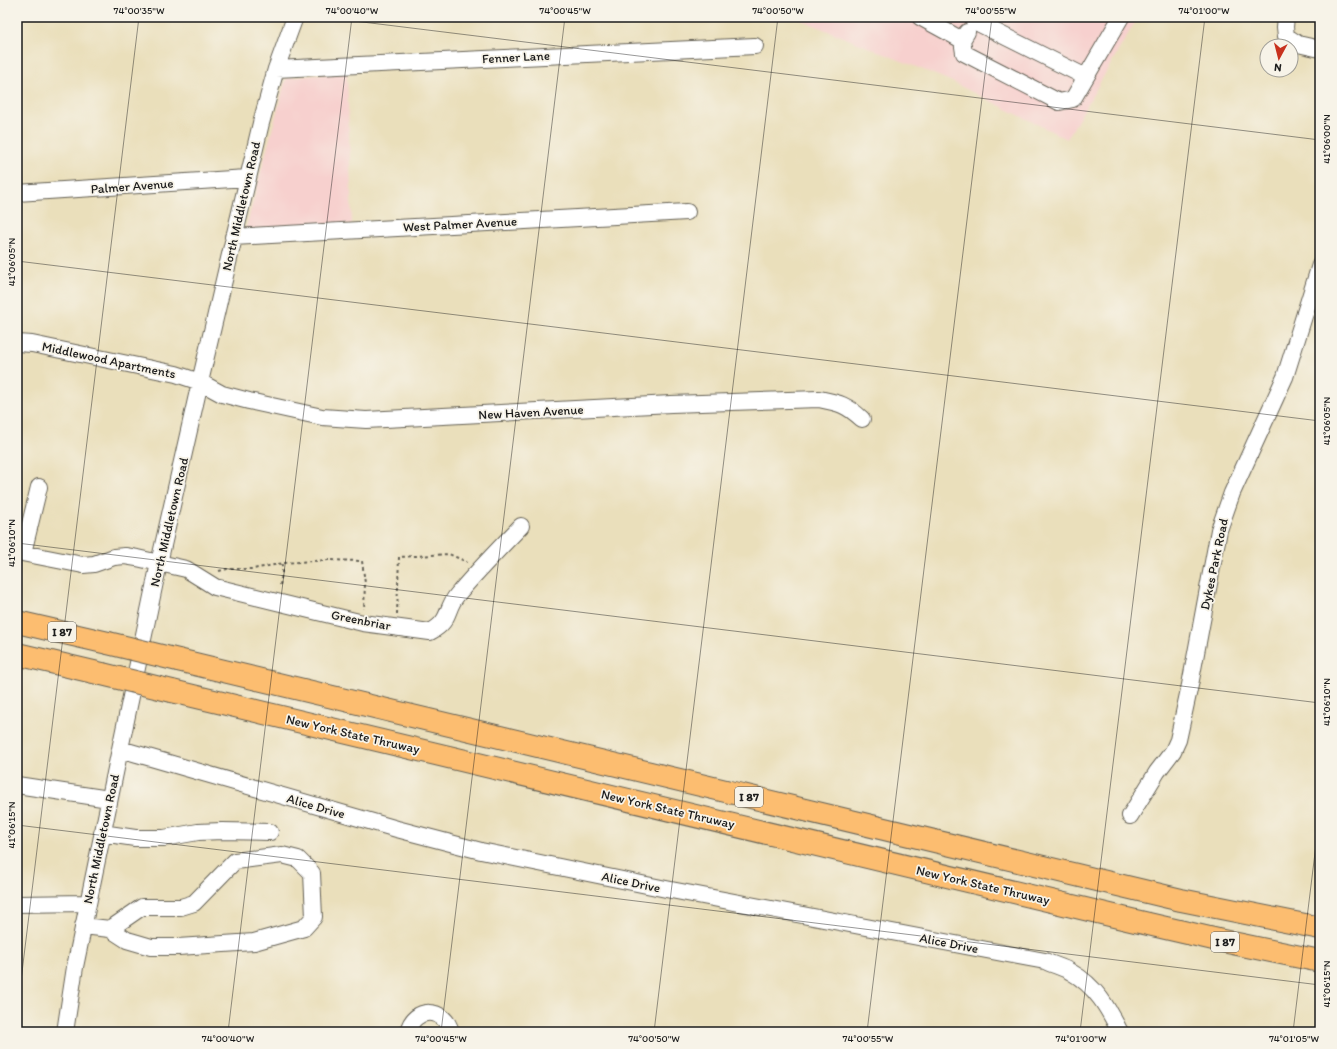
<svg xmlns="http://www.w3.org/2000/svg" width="1337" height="1049" viewBox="0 0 1337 1049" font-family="Itim,sans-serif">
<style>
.built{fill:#f7d0ce}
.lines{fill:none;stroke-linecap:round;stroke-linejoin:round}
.minor-casing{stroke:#646054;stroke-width:18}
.highway-casing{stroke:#646054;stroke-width:24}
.path{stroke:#646054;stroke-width:2;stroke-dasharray:3 3;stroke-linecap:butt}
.minor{stroke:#fff;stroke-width:16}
.highway{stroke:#fcbd6f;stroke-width:22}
.highway-bridge-casing{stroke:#646054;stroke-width:24;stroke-linecap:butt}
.highway-bridge{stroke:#fcbd6f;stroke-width:22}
.ticks{fill:none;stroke:#1c1c1c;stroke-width:1;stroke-opacity:0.45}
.labels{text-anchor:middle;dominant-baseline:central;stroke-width:3.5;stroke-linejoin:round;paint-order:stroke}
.shield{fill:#f7f3e8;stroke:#5e5c59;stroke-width:1}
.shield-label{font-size:12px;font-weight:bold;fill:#1c1c1c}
.street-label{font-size:13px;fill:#1c1c1c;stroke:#f7f3e8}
.neatline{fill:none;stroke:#1c1c1c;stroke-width:1.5}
.ticks-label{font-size:10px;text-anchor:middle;fill:#1c1c1c}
</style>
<rect width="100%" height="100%" fill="#f7f3e8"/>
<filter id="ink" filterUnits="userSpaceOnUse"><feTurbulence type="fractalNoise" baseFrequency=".025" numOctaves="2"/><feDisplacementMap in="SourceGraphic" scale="8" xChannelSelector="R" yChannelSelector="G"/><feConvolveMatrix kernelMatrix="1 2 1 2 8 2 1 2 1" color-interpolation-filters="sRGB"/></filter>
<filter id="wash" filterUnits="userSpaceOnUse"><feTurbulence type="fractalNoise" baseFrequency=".012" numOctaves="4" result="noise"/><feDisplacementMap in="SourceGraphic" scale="16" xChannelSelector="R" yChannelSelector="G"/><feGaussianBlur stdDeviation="0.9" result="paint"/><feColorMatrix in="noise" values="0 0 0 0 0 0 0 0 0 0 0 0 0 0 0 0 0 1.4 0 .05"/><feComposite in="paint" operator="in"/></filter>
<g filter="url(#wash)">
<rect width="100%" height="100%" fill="#eadfbb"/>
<path class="built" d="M 794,17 L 1138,17 L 1067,139 L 948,80 Z
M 347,72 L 352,224 L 245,231 L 286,78 Z"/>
</g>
<g filter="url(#ink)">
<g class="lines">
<g class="minor-casing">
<path id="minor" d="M 920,17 L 962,40 L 967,32
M 1286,17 L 1285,27 L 1286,36 L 1298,44 L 1320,49
M 974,21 L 1086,77
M 962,40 L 964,53 L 1059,102 L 1073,99 L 1121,17
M 276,69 L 755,46
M 17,193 L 247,178
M 233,237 L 687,212
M 17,343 L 32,344 L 176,374 L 200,382 L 222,394 L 249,401 L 322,417 L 366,420 L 671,404 L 819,399 C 839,403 846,404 862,419
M 17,552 L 83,565 L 94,564 L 114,557 L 125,556 L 137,558 L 186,569 L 215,587 L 363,623 L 430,632 C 451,621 445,610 457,595 C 477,571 499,549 521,526
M 23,553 L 39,487
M 120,749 L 397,829 L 481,851 L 671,890 L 1045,961 C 1053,965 1063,967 1071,972 C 1096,986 1108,1008 1120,1032
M 17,785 L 109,799
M 1130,816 L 1157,772 L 1173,751 L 1178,740 L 1190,685 L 1219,530 L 1232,493 L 1285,377 L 1320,265
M 102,833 L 135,838 L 164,838 L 198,832 L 222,831 L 270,832
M 17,904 L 88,903
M 83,926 L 110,929 L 127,940 L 151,947 L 178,947 L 254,942 L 304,928 L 314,917 L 312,873 L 298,859 L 282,855 L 235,861 L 194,903 L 181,907 L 142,907 L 110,929
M 65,1032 L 75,967 L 120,749 L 159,563 L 200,382 L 261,123 L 276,69 L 295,17
M 408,1032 C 413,1006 445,1007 451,1032"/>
</g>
<g class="highway-casing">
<path id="highway" d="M 17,622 L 108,643
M 17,654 L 102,674
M 178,660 L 1181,900 L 1320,928
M 172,691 L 1131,920 L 1218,940 L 1320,961"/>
</g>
<path class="path" d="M 219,571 L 227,569 L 253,569 L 284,563 L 328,560 L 362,561 L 365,583 L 364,609
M 280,585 L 282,573 L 282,564
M 397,614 L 399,557 L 449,554 L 467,562"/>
<use href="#minor" class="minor"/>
<use href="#highway" class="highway"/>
<g class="highway-bridge-casing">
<path id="highway-bridge" d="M 108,643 L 178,660
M 102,674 L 172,691"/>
</g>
<use href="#highway-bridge" class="highway-bridge"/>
</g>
</g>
<path class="ticks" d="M 322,17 L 1320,140M 17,261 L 1320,421M 17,543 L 1320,703M 17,825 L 1320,985M 17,1013 L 139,17M 228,1032 L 352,17M 441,1032 L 565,17M 654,1032 L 778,17M 867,1032 L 992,17M 1080,1032 L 1205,17M 1293,1032 L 1320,812"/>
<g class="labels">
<g class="shield">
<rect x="48" y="622" width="28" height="20" rx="3"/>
<rect x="735" y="787" width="28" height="20" rx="3"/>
<rect x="1211" y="932" width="28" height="20" rx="3"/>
</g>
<g class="shield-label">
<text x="62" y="632">I 87</text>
<text x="749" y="797">I 87</text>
<text x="1225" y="942">I 87</text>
</g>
<g class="street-label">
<text transform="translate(516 57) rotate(-3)">Fenner Lane</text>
<text transform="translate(132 186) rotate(-4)">Palmer Avenue</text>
<text transform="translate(241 206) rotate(-77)">North Middletown Road</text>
<text transform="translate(460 224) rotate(-3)">West Palmer Avenue</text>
<text transform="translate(109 360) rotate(12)">Middlewood Apartments</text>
<text transform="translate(531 412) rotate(-3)">New Haven Avenue</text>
<text transform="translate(169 522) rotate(-77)">North Middletown Road</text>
<text transform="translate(1214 564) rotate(-78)">Dykes Park Road</text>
<text transform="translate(361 620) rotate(11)">Greenbriar</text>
<text transform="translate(353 734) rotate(13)">New York State Thruway</text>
<text transform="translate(316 806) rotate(16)">Alice Drive</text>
<text transform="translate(668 809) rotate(13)">New York State Thruway</text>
<text transform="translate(101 839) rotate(-78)">North Middletown Road</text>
<text transform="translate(631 882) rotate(12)">Alice Drive</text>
<text transform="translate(983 885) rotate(13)">New York State Thruway</text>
<text transform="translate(949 943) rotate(11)">Alice Drive</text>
</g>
</g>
<rect width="1337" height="1049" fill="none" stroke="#f7f3e8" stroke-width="44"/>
<g transform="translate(1279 58) rotate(187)"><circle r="19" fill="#f7f3e8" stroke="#9f9d96"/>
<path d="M0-3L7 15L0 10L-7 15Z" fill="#c8321e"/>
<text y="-6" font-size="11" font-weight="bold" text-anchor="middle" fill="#1c1c1c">N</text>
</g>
<rect x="22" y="22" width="1293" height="1005" class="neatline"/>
<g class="ticks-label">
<text x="139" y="14">74°00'35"W</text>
<text x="352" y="14">74°00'40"W</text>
<text x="565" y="14">74°00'45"W</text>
<text x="778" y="14">74°00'50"W</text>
<text x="991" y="14">74°00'55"W</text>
<text x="1204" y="14">74°01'00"W</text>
<text transform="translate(1326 139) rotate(-90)" y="4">41°06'00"N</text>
<text transform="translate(11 262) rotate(-90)" y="4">41°06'05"N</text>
<text transform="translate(1326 421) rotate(-90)" y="4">41°06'05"N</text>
<text transform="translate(11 543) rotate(-90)" y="4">41°06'10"N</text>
<text transform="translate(1326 702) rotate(-90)" y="4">41°06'10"N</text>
<text transform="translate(11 825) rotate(-90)" y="4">41°06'15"N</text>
<text transform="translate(1326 984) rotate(-90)" y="4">41°06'15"N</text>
<text x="228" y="1042">74°00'40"W</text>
<text x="441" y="1042">74°00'45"W</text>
<text x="654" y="1042">74°00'50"W</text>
<text x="868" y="1042">74°00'55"W</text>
<text x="1081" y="1042">74°01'00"W</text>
<text x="1294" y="1042">74°01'05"W</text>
</g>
</svg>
